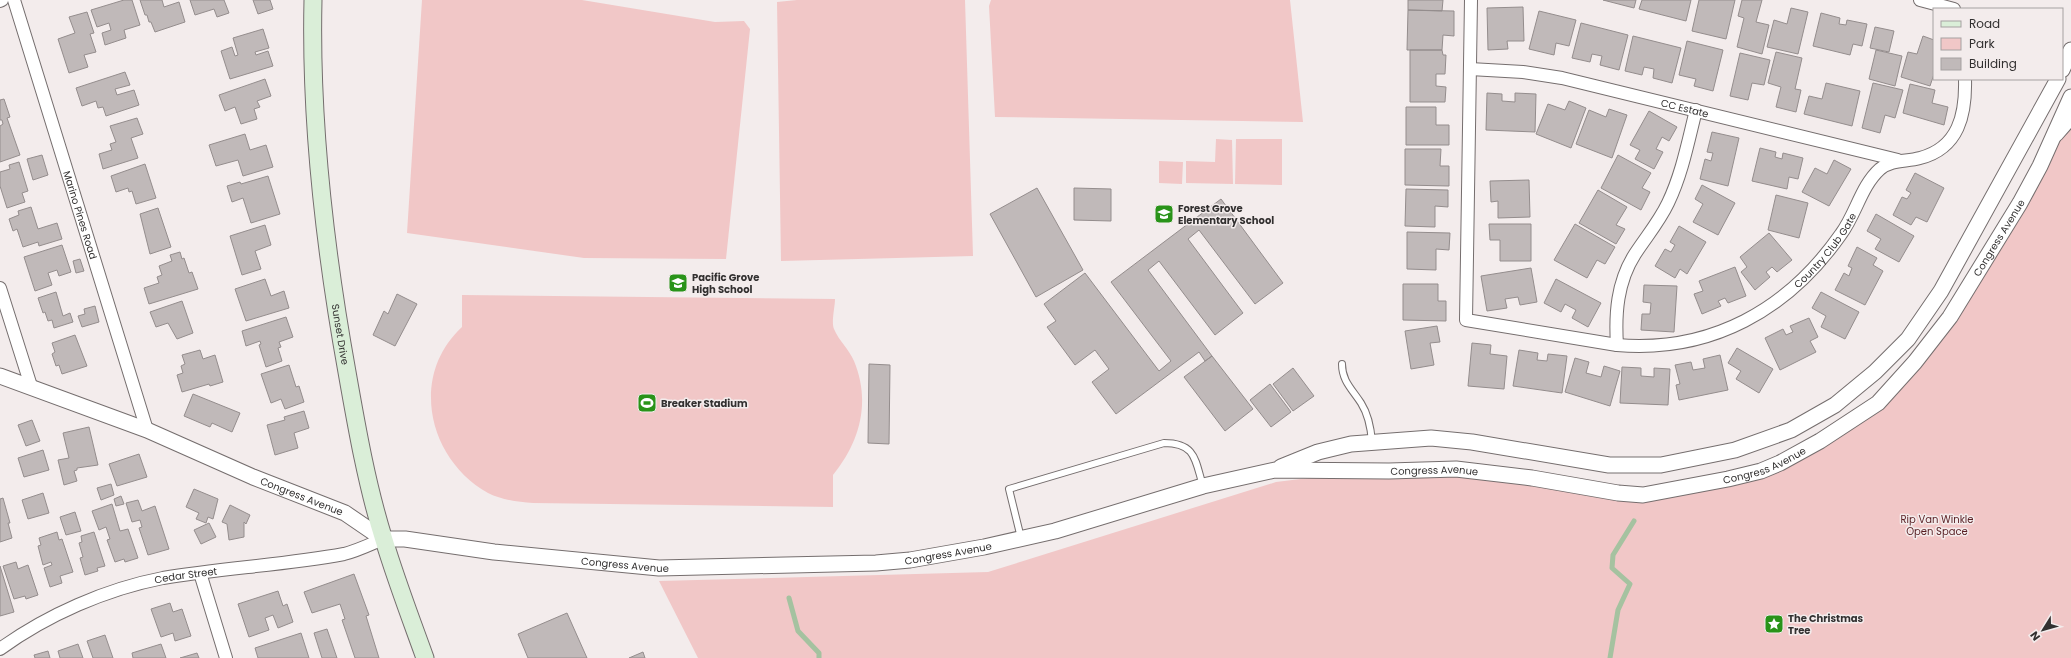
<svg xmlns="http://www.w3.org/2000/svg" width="2071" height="658" viewBox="0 0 2071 658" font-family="Poppins,sans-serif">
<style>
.green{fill:#f1c7c7}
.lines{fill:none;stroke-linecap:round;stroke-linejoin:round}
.stream{stroke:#a5c2a0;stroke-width:5}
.building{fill:#c0b9b9;stroke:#948d8d}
.service-casing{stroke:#756e6e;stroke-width:8}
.minor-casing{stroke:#756e6e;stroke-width:14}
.tertiary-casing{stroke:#756e6e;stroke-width:17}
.secondary-casing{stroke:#756e6e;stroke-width:19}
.service{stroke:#fff;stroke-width:6}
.minor{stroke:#fff;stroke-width:12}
.tertiary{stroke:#fff;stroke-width:15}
.secondary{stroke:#daeed8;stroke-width:17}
.labels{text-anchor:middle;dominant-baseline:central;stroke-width:3;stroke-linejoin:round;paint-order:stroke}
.street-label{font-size:10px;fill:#323030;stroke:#f3ecec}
.poi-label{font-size:10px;font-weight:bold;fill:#323030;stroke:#f3ecec;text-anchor:start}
.park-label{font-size:10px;fill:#581e23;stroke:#f3ecec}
</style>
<rect width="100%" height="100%" fill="#f3ecec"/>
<path class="green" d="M 422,0 L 582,0 L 715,22 L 744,21 L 750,29 L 726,259 L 584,258 L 407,233 Z
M 797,0 L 965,0 L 973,256 L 781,261 L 777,2 Z
M 991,0 L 1290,0 L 1303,122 L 995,117 L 989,6 Z
M 2071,119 L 2071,658 L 698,658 L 659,581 L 988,572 L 1276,482 L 1325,476 L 1456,469 L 1618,493 L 1761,471 L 1861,415 L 1915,362 Z
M 1216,139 L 1232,140 L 1233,184 L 1186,183 L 1186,161 L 1215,162 Z
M 1236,139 L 1282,139 L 1282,185 L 1235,184 Z
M 1159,161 L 1183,162 L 1182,184 L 1159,183 Z
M 462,295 L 835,299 C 835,307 831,322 834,329 C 839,341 849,349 854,361 C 871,402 860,442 833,475 L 833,507 L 533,503 C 518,502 502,500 488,493 C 428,459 409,376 462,327 Z"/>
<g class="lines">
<path class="stream" d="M 789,598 L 798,631 L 819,653 L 819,658
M 1610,658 L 1618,610 L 1630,584 L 1612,568 L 1613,555 L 1634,521"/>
</g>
<path class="building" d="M 124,0 L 132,0 L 140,25 L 124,30 L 126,38 L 105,45 L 102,33 L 111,30 L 109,23 L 97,27 L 91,10 Z
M 140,0 L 162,0 L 164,7 L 179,2 L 185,22 L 155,32 L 151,22 L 149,22 L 147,15 L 145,15 Z
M 190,0 L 224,0 L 229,13 L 217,17 L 214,9 L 195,15 Z
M 253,0 L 270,0 L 273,9 L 258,14 Z
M 1408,0 L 1443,0 L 1442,11 L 1408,10 Z
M 1603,0 L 1636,0 L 1634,8 Z
M 1642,0 L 1691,0 L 1686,21 L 1639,9 Z
M 1699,0 L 1735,0 L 1726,39 L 1692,31 Z
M 1742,0 L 1762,0 L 1756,22 L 1769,25 L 1762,54 L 1737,47 L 1744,18 L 1738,16 Z
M 1523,7 L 1524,41 L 1507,41 L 1508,49 L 1488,50 L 1487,8 Z
M 1791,8 L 1808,12 L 1798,54 L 1767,47 L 1774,20 L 1787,24 Z
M 1408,10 L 1454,11 L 1454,36 L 1443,35 L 1442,50 L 1407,50 Z
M 1539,11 L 1576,20 L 1569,46 L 1556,43 L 1554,55 L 1529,49 Z
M 87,12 L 94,33 L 90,34 L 96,52 L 84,55 L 88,67 L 69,73 L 58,39 L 75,33 L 69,17 Z
M 1821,13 L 1840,18 L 1839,24 L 1846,25 L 1847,20 L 1867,24 L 1862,46 L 1853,44 L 1850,55 L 1813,46 Z
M 1581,23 L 1628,35 L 1619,70 L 1600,65 L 1602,56 L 1592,54 L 1590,62 L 1572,58 Z
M 1875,27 L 1894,31 L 1889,52 L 1870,48 Z
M 263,29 L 269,48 L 255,52 L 256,55 L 268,51 L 273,66 L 230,79 L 221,51 L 232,47 L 235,56 L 238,55 L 233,38 Z
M 1633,36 L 1681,48 L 1672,83 L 1653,78 L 1654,69 L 1644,67 L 1642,75 L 1625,71 Z
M 1923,36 L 1934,40 L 1934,74 L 1930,86 L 1901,77 L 1908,52 L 1917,54 Z
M 1687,41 L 1723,50 L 1713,91 L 1694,86 L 1696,79 L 1679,75 Z
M 1410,50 L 1442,50 L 1443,55 L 1446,55 L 1445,74 L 1436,74 L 1436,86 L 1446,87 L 1445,102 L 1410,102 Z
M 1876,50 L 1902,56 L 1895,86 L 1869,79 Z
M 1776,52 L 1802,58 L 1795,89 L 1801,90 L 1796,112 L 1776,107 L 1781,87 L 1768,83 Z
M 1740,53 L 1770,60 L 1764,85 L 1752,83 L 1748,100 L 1730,96 Z
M 125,72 L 130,85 L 115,89 L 117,95 L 134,90 L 139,105 L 106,116 L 103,107 L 98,108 L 96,101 L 82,106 L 76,88 Z
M 265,79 L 271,96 L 257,101 L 260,107 L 254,109 L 257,119 L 241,124 L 235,107 L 225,111 L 219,95 Z
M 1826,83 L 1860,91 L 1852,126 L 1804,114 L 1809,96 L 1822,99 Z
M 1873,83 L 1903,90 L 1895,118 L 1885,115 L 1880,133 L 1862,128 Z
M 1910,84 L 1935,90 L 1932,103 L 1948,107 L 1944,125 L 1903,113 Z
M 1487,93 L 1502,94 L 1502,101 L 1515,102 L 1515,93 L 1536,94 L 1535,132 L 1486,130 Z
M 4,99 L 10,117 L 7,118 L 20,155 L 0,162 L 0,126 L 3,124 L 2,120 L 0,120 L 0,100 Z
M 1569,101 L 1586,108 L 1571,148 L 1536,134 L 1548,104 L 1565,110 Z
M 1406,107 L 1436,107 L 1436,125 L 1449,125 L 1449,145 L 1406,145 Z
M 1609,109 L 1627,115 L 1612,158 L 1576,144 L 1589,110 L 1606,117 Z
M 1649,111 L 1677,127 L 1669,141 L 1662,137 L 1656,149 L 1663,152 L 1654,169 L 1635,159 L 1640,150 L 1630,145 Z
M 137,118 L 143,134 L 131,138 L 138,158 L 103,169 L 99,154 L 112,150 L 110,144 L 116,142 L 110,126 Z
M 1712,132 L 1739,138 L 1728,186 L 1700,179 L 1705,159 L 1711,161 L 1713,153 L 1707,152 Z
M 245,134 L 250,150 L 266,145 L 273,167 L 243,176 L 238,160 L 216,166 L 209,145 Z
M 1760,148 L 1776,152 L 1775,157 L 1782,159 L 1783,153 L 1803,158 L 1798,179 L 1789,177 L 1787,189 L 1752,181 Z
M 1405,149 L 1441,149 L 1440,166 L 1449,166 L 1449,186 L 1405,185 Z
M 42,155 L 48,175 L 33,180 L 27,159 Z
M 1618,155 L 1651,173 L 1642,188 L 1650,192 L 1641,210 L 1601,188 Z
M 1834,160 L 1851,169 L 1829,206 L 1802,192 L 1815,168 L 1827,174 Z
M 19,162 L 28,191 L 22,193 L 25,202 L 7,208 L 0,186 L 0,172 L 10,169 L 9,165 Z
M 145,164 L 156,198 L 136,204 L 132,191 L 129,192 L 128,188 L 116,192 L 111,176 Z
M 1915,173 L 1944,188 L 1927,222 L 1916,217 L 1911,225 L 1893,215 L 1902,197 L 1907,199 L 1911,193 L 1906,190 Z
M 268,176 L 280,214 L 251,223 L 243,198 L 232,202 L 227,186 L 240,182 L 241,184 Z
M 1529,180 L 1530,217 L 1498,218 L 1498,201 L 1491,202 L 1490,181 Z
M 1702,185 L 1735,203 L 1718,235 L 1693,222 L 1703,204 L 1695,199 Z
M 1037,188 L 1083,270 L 1036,297 L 990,214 Z
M 1074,188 L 1111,189 L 1111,221 L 1074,220 Z
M 1406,189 L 1448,190 L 1448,207 L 1435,206 L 1435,227 L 1405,226 Z
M 1598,190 L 1627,207 L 1616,225 L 1625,229 L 1616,244 L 1579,223 Z
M 1776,195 L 1808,203 L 1799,238 L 1768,230 Z
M 1221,199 L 1283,283 L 1255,304 L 1199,230 L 1188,239 L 1243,313 L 1215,335 L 1159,261 L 1148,270 L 1212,356 L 1205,361 L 1199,352 L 1116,414 L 1092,382 L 1109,369 L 1095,350 L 1075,365 L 1047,327 L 1056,321 L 1044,304 L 1085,273 L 1159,371 L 1171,361 L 1111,282 Z
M 31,207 L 38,229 L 57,223 L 62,239 L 39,246 L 38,242 L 23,247 L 17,229 L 13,231 L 9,219 L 19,215 L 18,211 Z
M 158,208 L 171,247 L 150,254 L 140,214 Z
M 1876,214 L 1914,236 L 1899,262 L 1875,249 L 1881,239 L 1867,231 Z
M 1489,224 L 1531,224 L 1531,261 L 1500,261 L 1500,240 L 1490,240 Z
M 1575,224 L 1615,247 L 1605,264 L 1597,260 L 1587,278 L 1554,260 Z
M 265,225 L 271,245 L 255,251 L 261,269 L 242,275 L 230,236 Z
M 1679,226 L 1706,242 L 1687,274 L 1680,269 L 1675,278 L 1655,266 L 1665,249 L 1671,252 L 1675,245 L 1670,242 Z
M 1407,232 L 1450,233 L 1449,250 L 1436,249 L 1436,270 L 1407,269 Z
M 1769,233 L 1792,260 L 1777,272 L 1772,267 L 1766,272 L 1770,277 L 1755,290 L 1741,272 L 1747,267 L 1740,257 Z
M 62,245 L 71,272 L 59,276 L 57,270 L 48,273 L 52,285 L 35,291 L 24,257 Z
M 1857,247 L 1877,258 L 1873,265 L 1883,271 L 1865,305 L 1835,290 L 1844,273 L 1849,276 L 1852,268 L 1848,266 Z
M 180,252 L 182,259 L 184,258 L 189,273 L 192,272 L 198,289 L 149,304 L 144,288 L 159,283 L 157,277 L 162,275 L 159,266 L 172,261 L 170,255 Z
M 80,259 L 84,271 L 76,273 L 73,261 Z
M 1735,267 L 1746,296 L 1728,303 L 1725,298 L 1718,301 L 1721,306 L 1702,314 L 1694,294 L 1703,291 L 1699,281 Z
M 1531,268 L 1537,302 L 1520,305 L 1518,297 L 1505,299 L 1507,308 L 1487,311 L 1481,276 Z
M 265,279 L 271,296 L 284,291 L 289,308 L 246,321 L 235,289 Z
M 1556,279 L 1601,303 L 1588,327 L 1572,318 L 1576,310 L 1565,304 L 1561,312 L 1544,303 Z
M 1403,284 L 1438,284 L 1438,301 L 1446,301 L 1446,321 L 1403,320 Z
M 1644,285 L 1677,286 L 1674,332 L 1641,330 L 1642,314 L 1650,314 L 1651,303 L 1643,302 Z
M 56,292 L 63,316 L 70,313 L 73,322 L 54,328 L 52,320 L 48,321 L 45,312 L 43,313 L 38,298 Z
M 1821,292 L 1859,312 L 1845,339 L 1821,327 L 1826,316 L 1812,308 Z
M 397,294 L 417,304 L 395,346 L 373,335 L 384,311 L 388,314 Z
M 182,301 L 193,333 L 177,339 L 168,323 L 156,327 L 150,312 Z
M 95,306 L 99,322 L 82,327 L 78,316 L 85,314 L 84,309 Z
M 286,317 L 293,337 L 279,342 L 281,347 L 278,348 L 282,361 L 266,367 L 259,345 L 261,344 L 260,341 L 246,346 L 242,331 Z
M 1809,318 L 1818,337 L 1810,341 L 1816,352 L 1780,370 L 1765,338 L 1783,329 L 1786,335 L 1793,332 L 1790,326 Z
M 1437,326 L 1440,342 L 1430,343 L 1434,365 L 1411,369 L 1405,331 Z
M 75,335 L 87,366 L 62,374 L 59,365 L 56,366 L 52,354 L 55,352 L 52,343 Z
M 1472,343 L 1491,345 L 1490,354 L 1507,356 L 1504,389 L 1468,386 Z
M 1737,348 L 1773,369 L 1759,393 L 1736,379 L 1741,371 L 1728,363 Z
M 200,350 L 203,359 L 215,355 L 223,382 L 210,386 L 209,384 L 182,392 L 177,375 L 183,373 L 181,366 L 185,364 L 182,355 Z
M 1519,350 L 1538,353 L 1537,360 L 1547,361 L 1548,354 L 1567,356 L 1562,393 L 1513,386 Z
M 1720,355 L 1728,390 L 1679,400 L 1676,385 L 1680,384 L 1675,365 L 1691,362 L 1693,370 L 1705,368 L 1703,359 Z
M 1212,356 L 1253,409 L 1225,431 L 1184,377 Z
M 1575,358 L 1589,362 L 1586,373 L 1601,377 L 1604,366 L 1620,371 L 1610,406 L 1565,392 Z
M 869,364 L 890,365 L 889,444 L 868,443 Z
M 289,365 L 296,387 L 299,386 L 304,402 L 285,409 L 281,399 L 271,403 L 261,374 Z
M 1622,367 L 1641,368 L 1641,376 L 1654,377 L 1654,368 L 1670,369 L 1668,405 L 1620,403 Z
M 1293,368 L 1314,396 L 1293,411 L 1273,384 Z
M 1270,384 L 1291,412 L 1271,427 L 1250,400 Z
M 193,394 L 240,413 L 232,432 L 212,423 L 210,427 L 184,416 Z
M 304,411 L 309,428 L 294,433 L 298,448 L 275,455 L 267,425 L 285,420 L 284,417 Z
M 32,420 L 40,441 L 26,446 L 18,425 Z
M 89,427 L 98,465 L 77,468 L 77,470 L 74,471 L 77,481 L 64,485 L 58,460 L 69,458 L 63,433 Z
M 43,450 L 49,470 L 24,477 L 18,458 Z
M 139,454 L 147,477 L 117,486 L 109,464 Z
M 111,484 L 114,495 L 101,500 L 97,488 Z
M 194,489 L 218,499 L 213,519 L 208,517 L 206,523 L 196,519 L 199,513 L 186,507 Z
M 43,493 L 49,513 L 28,519 L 22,500 Z
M 121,496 L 124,504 L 116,506 L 114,499 Z
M 3,498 L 10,523 L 8,523 L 12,538 L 0,542 L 0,499 Z
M 138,500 L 142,511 L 155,506 L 169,549 L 148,555 L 139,528 L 142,527 L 140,520 L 132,522 L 126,503 Z
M 112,504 L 120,531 L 128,529 L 138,558 L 125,562 L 124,559 L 115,562 L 107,540 L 110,539 L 106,527 L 99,530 L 92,511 Z
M 230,505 L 250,515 L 246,524 L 244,522 L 244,537 L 229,540 L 227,524 L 222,522 Z
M 75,512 L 81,531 L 66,535 L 60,517 Z
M 209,523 L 216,537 L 201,544 L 194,530 Z
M 57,532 L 59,540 L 62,539 L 73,572 L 60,576 L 62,583 L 50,587 L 44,568 L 52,565 L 51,562 L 43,565 L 38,546 L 41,545 L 39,538 Z
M 94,532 L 105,566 L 97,568 L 98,571 L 85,575 L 80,558 L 83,557 L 79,543 L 82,542 L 81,536 Z
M 16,562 L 18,569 L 28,565 L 38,595 L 26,599 L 25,596 L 14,599 L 3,566 Z
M 0,566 L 14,612 L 0,616 Z
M 354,574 L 369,615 L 366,616 L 379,658 L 355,658 L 342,620 L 345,619 L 340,604 L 312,613 L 304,592 Z
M 278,591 L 283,606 L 287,604 L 293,622 L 278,628 L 273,615 L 265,618 L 269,630 L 249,637 L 238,604 Z
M 170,603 L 173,612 L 182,609 L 191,636 L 175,641 L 173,633 L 161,637 L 151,609 Z
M 567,613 L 587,658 L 528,658 L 518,634 Z
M 327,629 L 337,658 L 322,658 L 314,633 Z
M 301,633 L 309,658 L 258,658 L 255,648 Z
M 105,635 L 113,658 L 93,658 L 87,641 Z
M 78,644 L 83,658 L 60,658 L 58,651 Z
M 161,644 L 166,658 L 133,658 L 132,653 Z
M 48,651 L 50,658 L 35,658 L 34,655 Z
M 643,652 L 645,658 L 629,658 Z
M 197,653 L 199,658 L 180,658 Z"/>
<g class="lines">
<g class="service-casing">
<path id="service" d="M 1342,364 C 1342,381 1352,389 1361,403 C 1368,414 1371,429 1372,442
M 1021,538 L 1009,489 L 1164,443 C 1196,443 1195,460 1203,486"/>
</g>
<g class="minor-casing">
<g id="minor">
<path id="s1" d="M 14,0 L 147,430"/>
<path id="s2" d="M 1471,0 L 1466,320 L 1617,345 C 1711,353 1788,310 1841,234 C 1856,214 1861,186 1880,169 C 1892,159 1906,162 1920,158 C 1959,148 1966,114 1965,79"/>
<path d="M 1920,0 L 1954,9"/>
<path d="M 0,1 L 2,0"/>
<path id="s3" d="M 1470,69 L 1523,72 L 1562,78 L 1898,160"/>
<path d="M 2057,135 L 2071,119"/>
<path d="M 0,288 L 31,386"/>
<path d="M 1617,345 C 1615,314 1617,282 1635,254 C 1646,237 1659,222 1668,203 C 1682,174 1688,142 1696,110"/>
<path d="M 200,573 L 226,658"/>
<path id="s4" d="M 0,649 C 47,615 106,589 163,578 C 223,568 284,565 344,554 C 357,551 371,544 383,539"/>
</g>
</g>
<g class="tertiary-casing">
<g id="tertiary">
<path d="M 2062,70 L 2071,50"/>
<path id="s5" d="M 0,376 L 147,430 L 253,477 L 345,513 L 383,539 L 405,539 L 494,552 L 659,568 L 876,563 L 910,560 L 984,547 L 1055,531 L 1203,486 L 1275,470 L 1389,471 L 1456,469 L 1532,478 L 1618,493 L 1643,495 L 1728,479 L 1761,471 L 1780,463 L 1820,441 L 1878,403 L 1915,362 L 1950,317 L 2020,203 L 2040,166 L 2071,97"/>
<path d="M 1281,467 L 1318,452 L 1351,444 L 1431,438 L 1472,442 L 1609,465 L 1661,465 L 1735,450 L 1791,430 L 1835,405 L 1875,372 L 1908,339 L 1941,291 L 2058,79"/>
</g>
</g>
<g class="secondary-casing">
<g id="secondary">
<path id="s6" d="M 313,0 C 310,125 325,250 347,372 C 357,429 367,486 384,540 C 396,580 411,619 425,658"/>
</g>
</g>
<use href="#service" class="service"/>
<use href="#minor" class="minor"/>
<use href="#tertiary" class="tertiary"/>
<use href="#secondary" class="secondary"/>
</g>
<defs>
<g id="school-square" transform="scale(1)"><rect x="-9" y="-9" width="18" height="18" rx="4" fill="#299319" stroke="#f3ecec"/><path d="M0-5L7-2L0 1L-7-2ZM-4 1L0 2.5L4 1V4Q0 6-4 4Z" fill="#fff"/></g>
<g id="stadium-square" transform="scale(1)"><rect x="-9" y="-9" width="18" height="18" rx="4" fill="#299319" stroke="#f3ecec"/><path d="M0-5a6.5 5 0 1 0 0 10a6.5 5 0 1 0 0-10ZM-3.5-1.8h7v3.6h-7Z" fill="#fff"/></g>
<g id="sight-square" transform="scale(1)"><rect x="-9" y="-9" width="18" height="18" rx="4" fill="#299319" stroke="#f3ecec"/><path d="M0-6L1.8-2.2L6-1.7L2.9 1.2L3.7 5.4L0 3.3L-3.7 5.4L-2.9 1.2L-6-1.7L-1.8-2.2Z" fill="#fff"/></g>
</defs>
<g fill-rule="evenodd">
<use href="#school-square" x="1164" y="214"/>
<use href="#school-square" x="678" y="283"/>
<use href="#stadium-square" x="647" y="403"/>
<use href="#sight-square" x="1774" y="624"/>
</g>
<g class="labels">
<g class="street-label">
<text stroke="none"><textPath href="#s3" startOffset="219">CC Estate</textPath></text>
<text stroke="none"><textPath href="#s1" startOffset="225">Marino Pines Road</textPath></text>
<text stroke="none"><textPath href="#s5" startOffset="2154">Congress Avenue</textPath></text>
<text stroke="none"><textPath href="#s2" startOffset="713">Country Club Gate</textPath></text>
<text stroke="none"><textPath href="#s6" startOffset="336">Sunset Drive</textPath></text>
<text stroke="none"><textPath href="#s5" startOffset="1818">Congress Avenue</textPath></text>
<text stroke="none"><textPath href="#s5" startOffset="1482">Congress Avenue</textPath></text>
<text stroke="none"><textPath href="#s5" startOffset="325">Congress Avenue</textPath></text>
<text stroke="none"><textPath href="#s5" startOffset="985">Congress Avenue</textPath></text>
<text stroke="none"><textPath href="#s5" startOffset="661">Congress Avenue</textPath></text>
<text stroke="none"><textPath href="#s4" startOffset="202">Cedar Street</textPath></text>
</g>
<g class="poi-label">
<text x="1178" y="208">Forest Grove<tspan x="1178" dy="12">Elementary School</tspan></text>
<text x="692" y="277">Pacific Grove<tspan x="692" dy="12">High School</tspan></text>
<text x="661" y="403">Breaker Stadium</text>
<text x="1788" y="618">The Christmas<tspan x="1788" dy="12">Tree</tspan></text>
</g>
<g class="park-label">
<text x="1937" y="519">Rip Van Winkle<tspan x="1937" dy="12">Open Space</tspan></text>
</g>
</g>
<rect x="1933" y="8" width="130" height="72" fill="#f3ecec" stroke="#a6a1a1"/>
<rect x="1941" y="21" width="20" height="6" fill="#daeed8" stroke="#a6a1a1"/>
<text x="1969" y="28" font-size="12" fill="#323030">Road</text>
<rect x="1941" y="38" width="20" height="12" fill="#f1c7c7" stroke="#a6a1a1"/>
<text x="1969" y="48" font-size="12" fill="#323030">Park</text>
<rect x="1941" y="58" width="20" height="12" fill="#c0b9b9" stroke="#a6a1a1"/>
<text x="1969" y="68" font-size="12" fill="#323030">Building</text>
<g transform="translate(2043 630) rotate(233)" stroke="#f3ecec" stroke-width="3" paint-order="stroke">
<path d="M0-3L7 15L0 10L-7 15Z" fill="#323030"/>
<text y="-6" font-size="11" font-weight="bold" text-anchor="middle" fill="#323030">N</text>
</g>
</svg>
